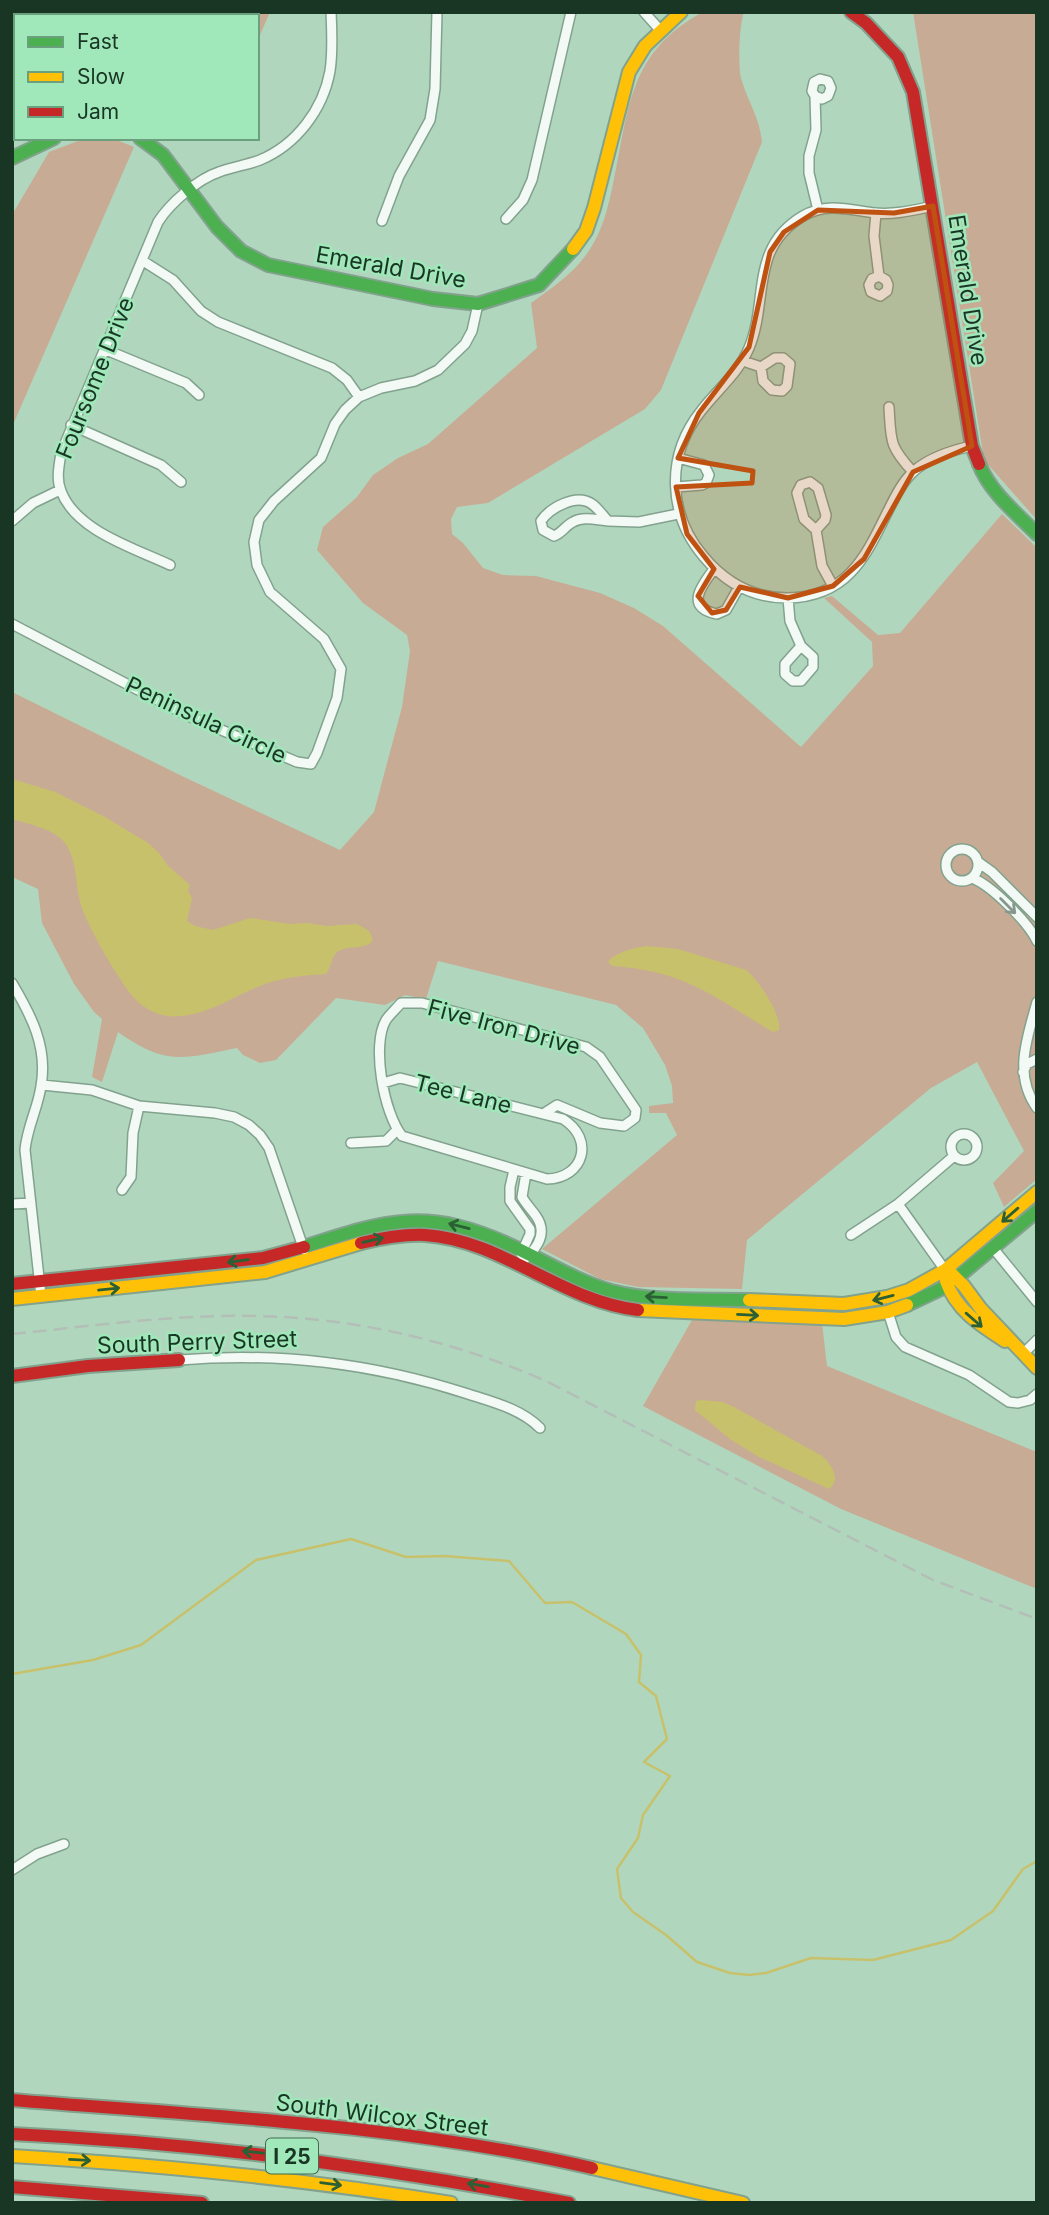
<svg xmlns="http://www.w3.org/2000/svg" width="1049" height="2215" viewBox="0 0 1049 2215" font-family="Inter,sans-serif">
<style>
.green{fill:#c8ab94}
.water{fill:#c8c16b}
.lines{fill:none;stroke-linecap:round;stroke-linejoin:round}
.stream{stroke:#c8c16b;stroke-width:2.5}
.street-casing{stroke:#82a28e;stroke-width:12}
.fast-casing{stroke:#82a28e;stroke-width:16}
.slow-casing{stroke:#82a28e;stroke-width:16}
.jam-casing{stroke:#82a28e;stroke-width:16}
.street{stroke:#f3f9f5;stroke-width:9}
.fast{stroke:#4caf50;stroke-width:12}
.slow{stroke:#ffc107;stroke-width:12}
.jam{stroke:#c62828;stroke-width:12}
.rail{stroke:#b3beb7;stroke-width:2.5;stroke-dasharray:14 7;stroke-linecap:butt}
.oneway{stroke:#86988d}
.oneway2{stroke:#2b6034}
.marked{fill:#bf5211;fill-opacity:0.2;stroke:#bf5211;stroke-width:5;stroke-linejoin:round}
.labels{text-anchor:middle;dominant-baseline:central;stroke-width:5;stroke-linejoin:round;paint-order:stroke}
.shield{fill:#a0e7b9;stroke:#426b51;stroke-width:2}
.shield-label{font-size:21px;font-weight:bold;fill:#193625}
.street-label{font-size:23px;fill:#193625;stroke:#a0e7b9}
</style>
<rect width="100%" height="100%" fill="#b0d7be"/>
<path class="green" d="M 127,12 L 270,12 L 257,42 L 257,16 L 126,16 Z
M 703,12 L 744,12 C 739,26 738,64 741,78 C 747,100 760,118 762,142 L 661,390 L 645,409 L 488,503 L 457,507 L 451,519 L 452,534 L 463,543 L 483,568 L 503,575 L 536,576 L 600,593 L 634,608 L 663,626 L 801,747 L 873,666 L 872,642 L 824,598 L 832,596 L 878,635 L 900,633 L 1002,514 L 1037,548 L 1037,1179 L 1004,1207 L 993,1183 L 1024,1151 L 977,1062 L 931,1088 L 747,1240 L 742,1289 L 638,1287 L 600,1279 L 542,1249 L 677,1135 L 666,1113 L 649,1113 L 649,1106 L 673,1103 L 672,1086 L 665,1065 L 643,1028 L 616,1005 L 438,961 L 426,999 L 405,995 L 385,1005 L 336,998 L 276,1060 L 260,1063 L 243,1055 L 237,1048 C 183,1059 166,1066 118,1032 L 102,1082 L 92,1077 L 102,1019 L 94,1012 L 74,984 L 42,923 L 38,889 L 12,877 L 12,692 L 184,777 L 340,850 L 374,812 L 402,707 L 410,651 L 407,635 L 363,603 L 317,550 L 323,527 L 357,497 L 373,475 L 398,458 L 428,444 L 537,348 L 531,303 C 553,287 575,273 590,249 C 603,229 608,207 613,184 C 629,109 628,52 703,12 Z
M 913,12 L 1037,12 L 1037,520 L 984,460 Z
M 92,138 L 114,139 L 134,147 L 12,427 L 12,215 L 49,152 L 78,141 Z
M 692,1320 L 822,1323 L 827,1366 L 1037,1452 L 1037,1589 L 841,1509 L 643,1406 Z"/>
<path class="water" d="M 12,779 L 55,792 L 105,817 L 148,843 L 159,853 L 168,866 L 190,885 L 188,891 L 192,898 L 187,921 L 195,926 L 213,930 L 250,918 L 290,924 L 307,923 L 327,926 L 357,924 L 369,931 L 372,937 L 372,942 C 362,950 347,945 337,952 C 331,957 331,968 326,974 C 306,975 287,977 268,983 C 235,994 204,1020 167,1016 C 156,1014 146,1009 138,1002 C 123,988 87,926 81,905 C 75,886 78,860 65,843 C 55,829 28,824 12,819 Z
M 647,946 L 678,949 L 746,970 C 758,979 782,1015 779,1030 L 773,1032 C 712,996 686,971 612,966 L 609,963 L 609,960 C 620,951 633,948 647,946 Z
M 701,1400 L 722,1402 L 732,1406 L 822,1456 C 831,1464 842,1479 829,1489 L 825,1487 L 759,1457 L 730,1439 L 695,1410 L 696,1401 Z"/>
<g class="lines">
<path class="stream" d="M 12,1674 L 93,1660 L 141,1645 L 256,1560 L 351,1539 L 406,1557 L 444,1556 L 509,1561 L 545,1603 L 572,1602 L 626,1634 L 641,1655 L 639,1682 L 656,1696 L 667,1739 L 644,1762 L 670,1776 L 643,1815 L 638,1838 L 617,1869 L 621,1898 L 633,1912 L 666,1935 L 697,1962 L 730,1973 L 749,1975 L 766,1973 L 811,1958 L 873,1960 L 951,1940 L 993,1911 L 1023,1869 L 1037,1861"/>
<g class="street-casing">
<path id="street" d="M 644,12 L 660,30
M 34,16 L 35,12
M 99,16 L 100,12
M 12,50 L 16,51
M 815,96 L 812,91 L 814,82 L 820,79 L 828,81 L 831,88 L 828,96 L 822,99 L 815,96 L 816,130 L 809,156 L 809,173 L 818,210
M 12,110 L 16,109
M 933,206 C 914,210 895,215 875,213 C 850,210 827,202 803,216 C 749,248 769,300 749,348 C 738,374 717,390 701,411 C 665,456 668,515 704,557 C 725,582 753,598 787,598 C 847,597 865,558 888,511 C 895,497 902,482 914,471 C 929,458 953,450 972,446
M 876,213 L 874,236 L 879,276 L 872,279 L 869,285 L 871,292 L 880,296 L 887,291 L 888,285 L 886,280 L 879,276
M 506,219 L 523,200 L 532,180 L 571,12
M 382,221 L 399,176 L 430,120 L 435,89 L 437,12
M 143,261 L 173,280 L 201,311 L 218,322 L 332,368 L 347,380 L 359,397
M 104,349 L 186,383 L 199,395
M 743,361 L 761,367 L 763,381 L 772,390 L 782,391 L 787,386 L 790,364 L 783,358 L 775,358 L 761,367
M 889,407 C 891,441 889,446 913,472
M 71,425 L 161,465 L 181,482
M 676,487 L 702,485 L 706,483 L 709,475 L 704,465 L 678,458
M 12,521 L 33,503 L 60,490
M 608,521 C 597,520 583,516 573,522 C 565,526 562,533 554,536 L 543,530 L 541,521 C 550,508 576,493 592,504 C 598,508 603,516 608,521 L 639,522 L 678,514
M 816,530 L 804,519 L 797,493 L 801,485 L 810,482 L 818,488 L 826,515 L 825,520 L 816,530 L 822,566 L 833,586
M 170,565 C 134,548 76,531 61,491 C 56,479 59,466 61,453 L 158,222 C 170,203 198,179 219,172 C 232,167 247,165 260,160 C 296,145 323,110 330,71 C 333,52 332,32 331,12
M 714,569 C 702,585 684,607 717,614 L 726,610 L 739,587
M 788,598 L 790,621 L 801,646 L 785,664 L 785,674 L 793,681 L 801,681 L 813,667 L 813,657 L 801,646
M 12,624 L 186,715 L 297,762 L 311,764 L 317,753 L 337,698 L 341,669 L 324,639 L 270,592 L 257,565 L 254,542 L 259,520 L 274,501 L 321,458 L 335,424 L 345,410 L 359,397 L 381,388 L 415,381 L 438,370 L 465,344 L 472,331 L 478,304
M946 865a16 16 0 1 1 32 0a16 16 0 1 1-32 0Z
M 978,862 L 992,872 L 1037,917
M 972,878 C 991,885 1028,922 1037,941
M 12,983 C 31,1015 48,1047 41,1086 C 38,1108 27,1127 25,1150 L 41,1296
M 1037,1002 C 1027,1038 1013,1075 1037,1108
M 1023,1072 L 1027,1064 L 1037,1059
M 383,1083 L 400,1078 L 563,1119 C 595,1139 584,1178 547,1179 L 402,1136 C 384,1114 371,1045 386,1020 C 390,1014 396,1009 401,1003 L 422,1003 L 586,1047 L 600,1057 L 636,1110 L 635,1118 L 624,1126 L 600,1123 L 557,1105 L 543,1114
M 42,1085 L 92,1090 L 139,1106 L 215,1113 L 234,1117 L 249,1125 L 260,1135 L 269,1148 L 304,1250
M951 1147a13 13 0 1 1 26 0a13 13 0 1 1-26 0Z
M 351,1143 L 386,1141 L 397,1130
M 514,1170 L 510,1187 L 510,1201 L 530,1229 L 530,1234 L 521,1254
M 122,1190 L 131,1177 L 133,1133 L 139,1106
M 12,1204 L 31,1203
M 898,1204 L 945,1270
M 851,1235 L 898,1204 L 954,1156
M 993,1248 L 1037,1302
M 518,1265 C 533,1253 550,1236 536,1216 C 531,1209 526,1204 522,1197 L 526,1173
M 888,1312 L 896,1337 L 905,1347 L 969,1375 L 1009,1402 L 1018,1403 L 1030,1400 L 1037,1394
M 1023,1354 L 1037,1340
M 179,1360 C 280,1352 372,1363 468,1394 C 493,1402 521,1409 540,1428
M 12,1870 L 37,1854 L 64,1844"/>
</g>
<g class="fast-casing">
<path id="fast" d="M 140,138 L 163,155 L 217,227 L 241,251 L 268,265 L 433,299 L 478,304 L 539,285 L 573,249
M 12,158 L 54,138
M 979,464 C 990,492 1016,513 1037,534
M 304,1247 C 389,1219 429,1207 514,1247 C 546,1262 577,1281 611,1291 C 653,1302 706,1299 749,1300
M 907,1305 L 947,1286 L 1037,1211"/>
</g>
<g class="slow-casing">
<path id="slow" d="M 573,249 L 586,231 L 594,208 L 629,72 L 645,46 L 681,12
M 951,1273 L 964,1286 L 981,1309 L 1037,1368
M 946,1281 C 956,1310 980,1325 1005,1341
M 12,1299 L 265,1272 L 361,1243
M 749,1300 L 844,1304 L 887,1297 L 909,1290 L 945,1270 L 1037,1192
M 638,1310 L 844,1319 L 888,1312 L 907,1305
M 12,2156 C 159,2165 305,2179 451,2203
M 592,2168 L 743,2203"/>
</g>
<g class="jam-casing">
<path id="jam" d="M 851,12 L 866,23 L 898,57 L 913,92 L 972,446 L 979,464
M 361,1243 C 382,1238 404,1234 425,1235 C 502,1240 561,1301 638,1310
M 12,1284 L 263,1258 L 304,1247
M 12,1376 L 88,1366 L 179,1360
M 12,2100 C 205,2116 402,2124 592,2168
M 12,2134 C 200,2143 384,2167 569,2203
M 12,2187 L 202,2203"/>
</g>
<use href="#street" class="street"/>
<use href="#fast" class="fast"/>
<use href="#slow" class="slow"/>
<use href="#jam" class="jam"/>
<path class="rail" d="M 12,1334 C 93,1326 175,1314 257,1316 C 356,1318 454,1341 546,1381 L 933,1580 L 1037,1619"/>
</g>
<defs><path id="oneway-shaft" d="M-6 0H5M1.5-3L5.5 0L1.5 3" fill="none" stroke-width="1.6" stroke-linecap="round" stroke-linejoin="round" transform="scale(1.75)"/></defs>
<use class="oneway" href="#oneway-shaft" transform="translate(1008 906) rotate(45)"/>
<g class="oneway2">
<use href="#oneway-shaft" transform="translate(1010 1215) rotate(139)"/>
<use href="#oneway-shaft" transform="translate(459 1226) rotate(-166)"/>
<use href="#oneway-shaft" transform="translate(373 1240) rotate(-13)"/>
<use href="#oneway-shaft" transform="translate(238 1261) rotate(173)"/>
<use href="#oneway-shaft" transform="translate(109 1289) rotate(-6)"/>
<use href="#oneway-shaft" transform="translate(656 1297) rotate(-177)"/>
<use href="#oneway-shaft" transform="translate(883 1298) rotate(166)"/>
<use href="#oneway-shaft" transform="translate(748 1315) rotate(3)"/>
<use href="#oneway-shaft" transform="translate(974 1320) rotate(41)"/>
<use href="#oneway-shaft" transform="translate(253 2152) rotate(-174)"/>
<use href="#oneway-shaft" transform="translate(80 2160) rotate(3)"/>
<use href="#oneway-shaft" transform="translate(331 2184) rotate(8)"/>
<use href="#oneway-shaft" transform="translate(478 2185) rotate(-170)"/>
</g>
<path class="marked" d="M 933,206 L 972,446 L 913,472 L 864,559 L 833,586 L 788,598 L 740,587 L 726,610 L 712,613 L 698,596 L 714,569 L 687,534 L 676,487 L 752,483 L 753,471 L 678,458 L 699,413 L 749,347 L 770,252 L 784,232 L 818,210 L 894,213 Z"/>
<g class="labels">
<rect class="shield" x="266" y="2138.5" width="52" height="35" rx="5"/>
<g class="shield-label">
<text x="292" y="2156">I 25</text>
</g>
<g class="street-label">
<text transform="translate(391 267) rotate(10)">Emerald Drive</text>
<text transform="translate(968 290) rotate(81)">Emerald Drive</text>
<text transform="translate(95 378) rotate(-68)">Foursome Drive</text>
<text transform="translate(206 720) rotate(25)">Peninsula Circle</text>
<text transform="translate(504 1027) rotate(15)">Five Iron Drive</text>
<text transform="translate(463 1094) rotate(14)">Tee Lane</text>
<text transform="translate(197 1342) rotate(-2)">South Perry Street</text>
<text transform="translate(382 2115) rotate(7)">South Wilcox Street</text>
</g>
</g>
<rect width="1049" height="2215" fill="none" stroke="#193625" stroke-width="28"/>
<rect x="14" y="14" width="245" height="126" fill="#a0e7b9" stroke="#6aa07e" stroke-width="2"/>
<rect x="28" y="37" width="35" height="10" fill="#4caf50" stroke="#6aa07e" stroke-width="2"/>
<text x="77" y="49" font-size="21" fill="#193625">Fast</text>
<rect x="28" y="72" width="35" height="10" fill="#ffc107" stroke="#6aa07e" stroke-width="2"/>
<text x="77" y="84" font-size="21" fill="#193625">Slow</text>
<rect x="28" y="107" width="35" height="10" fill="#c62828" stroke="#6aa07e" stroke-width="2"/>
<text x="77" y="119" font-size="21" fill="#193625">Jam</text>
</svg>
